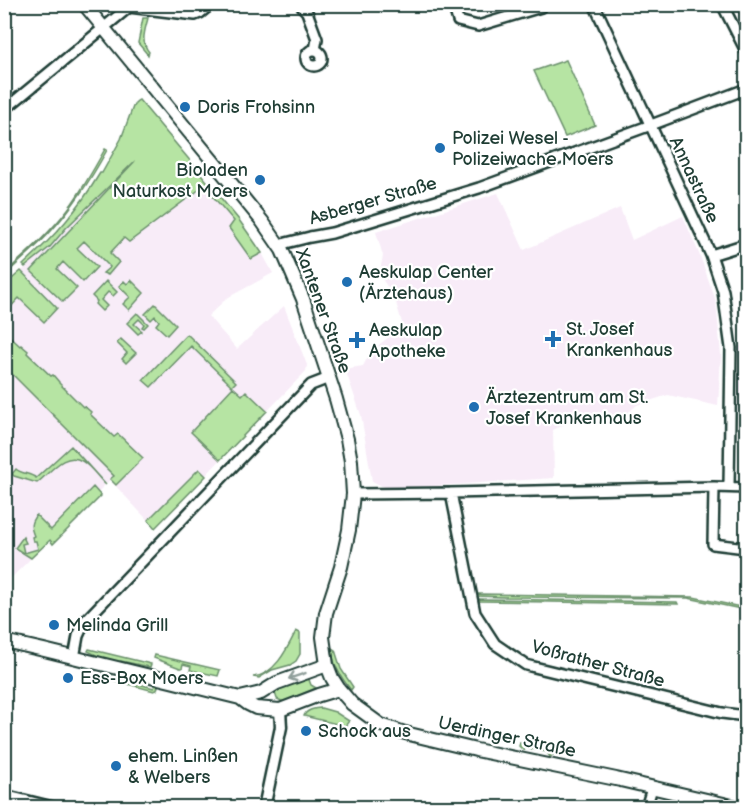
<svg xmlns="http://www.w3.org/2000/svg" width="751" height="812" viewBox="0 0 751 812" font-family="'Balsamiq Sans',sans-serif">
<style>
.built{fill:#f8ecf8}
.green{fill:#b6e4a3;stroke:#6a906c;stroke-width:1.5}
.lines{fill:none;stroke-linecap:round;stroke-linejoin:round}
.minor-casing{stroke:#1f3d34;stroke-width:14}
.tertiary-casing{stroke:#1f3d34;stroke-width:15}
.secondary-casing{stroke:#1f3d34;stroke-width:16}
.minor{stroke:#fff;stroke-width:9}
.tertiary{stroke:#fff;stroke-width:10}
.secondary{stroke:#fff;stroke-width:12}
.oneway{stroke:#8f9e9a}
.poi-dot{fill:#1f6fb2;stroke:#fff;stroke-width:2}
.labels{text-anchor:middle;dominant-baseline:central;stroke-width:4.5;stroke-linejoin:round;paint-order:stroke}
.poi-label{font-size:18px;fill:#1f3d34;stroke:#fff;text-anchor:start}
.street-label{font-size:18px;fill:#1f3d34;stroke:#fff}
</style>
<rect width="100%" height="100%" fill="#fff"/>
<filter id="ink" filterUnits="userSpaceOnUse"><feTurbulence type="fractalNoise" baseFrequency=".0167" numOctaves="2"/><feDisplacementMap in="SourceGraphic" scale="12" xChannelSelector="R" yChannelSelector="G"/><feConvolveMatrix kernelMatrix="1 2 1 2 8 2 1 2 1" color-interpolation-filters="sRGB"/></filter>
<g filter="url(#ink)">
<path class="built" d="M 150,122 L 239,220 L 262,253 L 273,273 L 227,298 L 208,316 L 237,349 L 284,306 L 307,365 L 306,371 L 155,528 L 110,480 L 5,584 L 5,285 L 50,247 Z
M 498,193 L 524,250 L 620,208 L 632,240 L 683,216 L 700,256 L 716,301 L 721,355 L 718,406 L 668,395 L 637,405 L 618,421 L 584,414 L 553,430 L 554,478 L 388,489 L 372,481 L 361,415 L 345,369 L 363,366 L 371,351 L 403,326 L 394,296 L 379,275 L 383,256 L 376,232 Z
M 738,346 L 746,346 L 746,420 L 739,420 Z"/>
<path class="green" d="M 143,18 L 148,18 C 145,31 140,41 149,52 L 148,55 L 138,43 Z
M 566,60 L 595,125 L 565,137 L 534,71 Z
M 139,100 L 187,157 L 239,220 L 262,253 L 251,259 L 229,228 L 234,221 L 204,186 L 129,242 L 124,238 L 110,253 L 119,262 L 108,275 L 103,273 L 110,267 L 84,241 L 77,248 L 97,267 L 83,282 L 63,262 L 57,269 L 77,288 L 63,302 L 31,271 L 135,161 L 66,228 L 50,247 L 25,267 L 23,265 C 55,236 78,210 100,173 L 102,173 L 121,139 L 134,104 L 137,101 Z
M 105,149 L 107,150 C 91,179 74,206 52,230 C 38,246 21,260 5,275 L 5,273 C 27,253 50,233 68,209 C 82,190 94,169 105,149 Z
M 21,271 L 57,308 L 44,322 L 19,298 L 5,313 L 5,285 Z
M 131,280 L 144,293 L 129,310 L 123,304 L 130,297 L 119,286 L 124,281 L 127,284 Z
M 106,281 L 117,292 L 113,296 L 108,292 L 101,300 L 107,306 L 102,311 L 95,304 L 97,301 L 92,296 Z
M 155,304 L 176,325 L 167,335 L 156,325 L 159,321 L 155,316 L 151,320 L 145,314 Z
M 137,313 L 148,324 L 144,328 L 142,327 L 144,324 L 139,319 L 134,324 L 142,331 L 138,334 L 127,323 Z
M 4,331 L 20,346 L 21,345 L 28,351 L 27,353 L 51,376 L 53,375 L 59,382 L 59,383 L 83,407 L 84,406 L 91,412 L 90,414 L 114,437 L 118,434 L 143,458 L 116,485 L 110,479 L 114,476 L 5,367 Z
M 187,334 L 236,382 L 232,386 L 191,346 L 151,387 L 143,380 Z
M 121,339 L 136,353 L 126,363 L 122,359 L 127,353 L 117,343 Z
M 233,387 L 242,395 L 246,391 L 267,411 L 220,460 L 191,432 Z
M 71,446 L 106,485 C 98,478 91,466 82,461 C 65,450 49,474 37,483 L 14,476 L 12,474 L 16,469 C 21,474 30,473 36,478 Z
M 199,469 L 206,476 L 155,528 L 148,520 Z
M 93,487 L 101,496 L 53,544 L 50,540 L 31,558 L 15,548 L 23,537 L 26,543 L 22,544 L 24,553 L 38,549 L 36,541 L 33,541 L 32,537 L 34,536 C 30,526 30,523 36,515 L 51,530 Z
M 477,594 L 693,597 L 746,608 L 746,610 L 688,598 L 504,597 L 477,596 Z
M 478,599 L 677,602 L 678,604 L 478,601 Z
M 296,631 L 300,633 L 300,654 L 296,661 L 290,665 L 272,670 L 259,678 L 253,677 C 275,675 287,649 296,631 Z
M 332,648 L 335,650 L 341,669 L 353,687 L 351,690 C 341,678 332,663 332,648 Z
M 89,649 L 151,664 L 150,667 L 121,661 L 116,663 L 104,659 L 88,651 Z
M 155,655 L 220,670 L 218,676 L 190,670 L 191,666 L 183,664 L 182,668 L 180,668 L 154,658 Z
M 97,673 L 154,688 L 155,685 L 158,686 L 157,690 L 154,691 L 97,676 Z
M 308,677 L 311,685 L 316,688 L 284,702 L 277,699 L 275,693 L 275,689 Z
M 321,708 L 335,712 L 349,721 L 345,726 L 304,716 C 306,710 315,708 321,708 Z
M 520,743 L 554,751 L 554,754 L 550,757 L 547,752 L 527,748 L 523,750 L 519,746 Z"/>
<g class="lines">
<g class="minor-casing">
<path id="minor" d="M 300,4 L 307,12 L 317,39 L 315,50
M 453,4 L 458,21 L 478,26 L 541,7
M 594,4 L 711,255 L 723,291 L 731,348 L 729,486
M 722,4 L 746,51
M306 58a8 8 0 1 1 16 0a8 8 0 1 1-16 0Z
M 4,110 L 129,7 L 195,15 L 200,13 L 211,4
M 278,245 L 310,237 L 332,233 L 479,188 L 651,125 L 746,89
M 711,255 L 746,244
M 714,487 L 713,544 L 746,548
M 451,493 L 475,613 L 495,644 L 526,665 L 722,713 L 746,716
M 353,494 L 451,493 L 714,487 L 746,488
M 74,658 L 78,636 L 85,621 L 311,385 L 329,378
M 4,795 L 57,808
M 646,808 L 652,788"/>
</g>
<g class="tertiary-casing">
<path id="tertiary" d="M 264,808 L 281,727 L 280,710"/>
</g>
<g class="secondary-casing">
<path id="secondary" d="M 84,4 L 262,221 L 282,250 L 303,299 L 336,399 L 347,439 L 351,461 L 353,494 L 349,530 L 341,567 L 326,613 L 323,637 L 327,665 L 332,678 L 339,689 L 352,704 L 381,725 L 405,733 L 476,750 L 616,779 L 741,808
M 4,641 L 44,650 L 240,698 L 248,704 L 256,708 L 280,710 L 319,695 L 339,689
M 240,698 L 261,693 L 277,683 L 327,665"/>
</g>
<use href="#minor" class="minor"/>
<use href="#tertiary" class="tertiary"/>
<use href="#secondary" class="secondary"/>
</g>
<defs><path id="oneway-shaft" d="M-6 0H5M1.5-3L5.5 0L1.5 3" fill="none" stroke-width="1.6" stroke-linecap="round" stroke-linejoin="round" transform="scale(1.5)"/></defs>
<use class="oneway" href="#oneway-shaft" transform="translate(297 676) rotate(161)"/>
</g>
<g class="poi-dot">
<circle cx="185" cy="107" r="6"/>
<circle cx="440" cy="148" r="6"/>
<circle cx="260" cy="180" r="6"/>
<circle cx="347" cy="282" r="6"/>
<path d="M550 330h6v6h6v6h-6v6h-6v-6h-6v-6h6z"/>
<path d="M354 331h6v6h6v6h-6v6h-6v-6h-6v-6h6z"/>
<circle cx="474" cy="407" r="6"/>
<circle cx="54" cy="625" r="6"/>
<circle cx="68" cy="678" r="6"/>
<circle cx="306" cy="731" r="6"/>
<circle cx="116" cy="766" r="6"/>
</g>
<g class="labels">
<g class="poi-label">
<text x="197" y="107">Doris Frohsinn</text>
<text x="452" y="138">Polizei Wesel -<tspan x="452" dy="21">Polizeiwache Moers</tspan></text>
<text x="248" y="170" text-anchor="end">Bioladen<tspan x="248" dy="21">Naturkost Moers</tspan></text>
<text x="359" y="272">Aeskulap Center<tspan x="359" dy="21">(Ärztehaus)</tspan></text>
<text x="566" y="329">St. Josef<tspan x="566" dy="21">Krankenhaus</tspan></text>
<text x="369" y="330">Aeskulap<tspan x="369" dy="21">Apotheke</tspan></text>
<text x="486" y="397">Ärztezentrum am St.<tspan x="486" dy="21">Josef Krankenhaus</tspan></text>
<text x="66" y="625">Melinda Grill</text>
<text x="80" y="678">Ess-Box Moers</text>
<text x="318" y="731">Schock aus</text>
<text x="128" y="756">ehem. Linßen<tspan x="128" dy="21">&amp; Welbers</tspan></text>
</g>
<g class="street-label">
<text transform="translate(694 180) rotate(65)">Annastraße</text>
<text transform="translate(373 201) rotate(-16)">Asberger Straße</text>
<text transform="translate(323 311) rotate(70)">Xantener Straße</text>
<text transform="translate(598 664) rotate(15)">Voßrather Straße</text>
<text transform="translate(507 737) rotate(12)">Uerdinger Straße</text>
</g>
</g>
<rect width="751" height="812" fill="none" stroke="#fff" stroke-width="24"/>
<rect x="12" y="12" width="727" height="788" fill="none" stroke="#1f3d34" stroke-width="2" filter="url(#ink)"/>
</svg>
